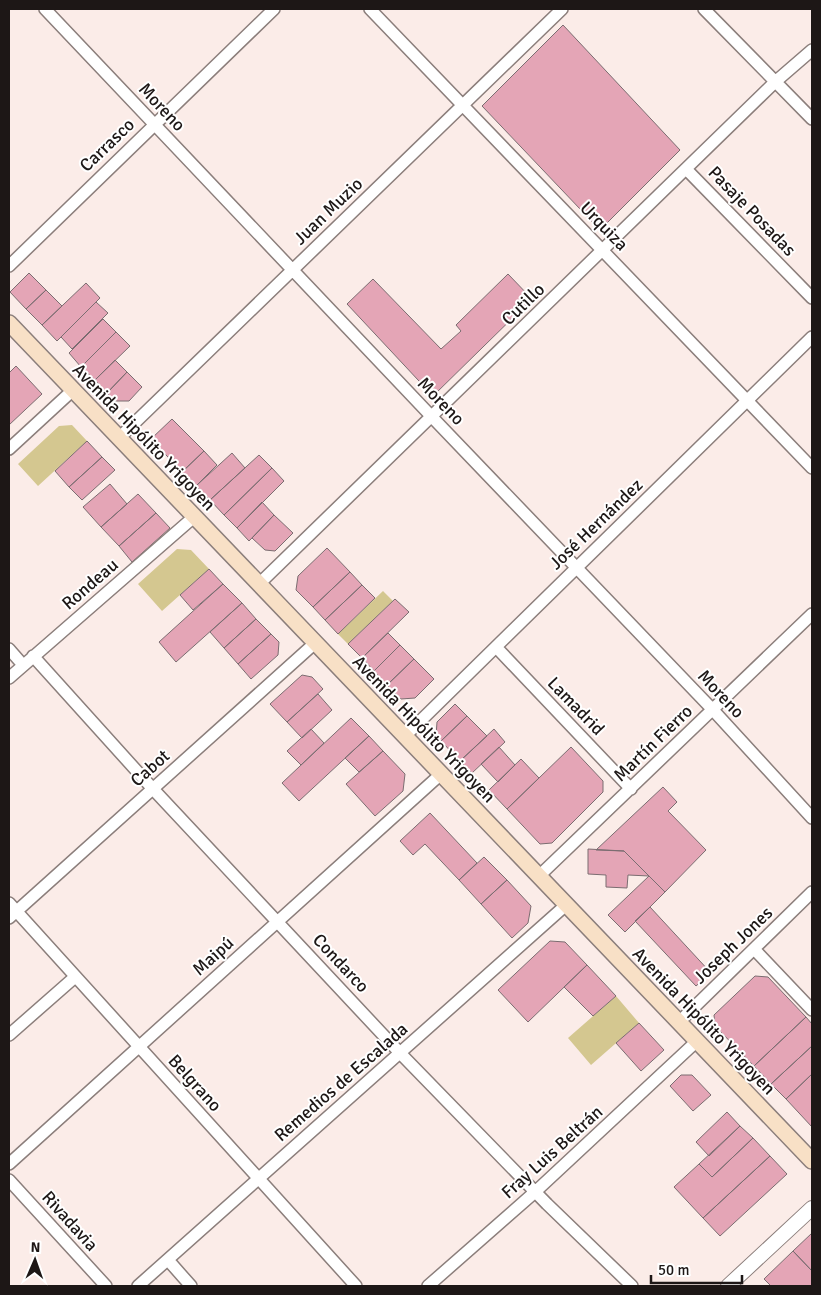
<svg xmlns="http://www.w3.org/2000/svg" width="821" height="1295" viewBox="0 0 821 1295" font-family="Signika,sans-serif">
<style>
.green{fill:#d4c790}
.building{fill:#e4a5b6;stroke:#7b6d71}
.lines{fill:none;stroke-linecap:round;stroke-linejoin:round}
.minor-casing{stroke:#8b7e7b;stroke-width:14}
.tertiary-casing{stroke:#8b7e7b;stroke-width:16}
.secondary-casing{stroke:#8b7e7b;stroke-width:18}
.minor{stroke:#fff;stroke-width:11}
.tertiary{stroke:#fff;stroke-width:14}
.secondary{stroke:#f8e0c6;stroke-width:15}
.labels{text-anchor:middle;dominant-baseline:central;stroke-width:4;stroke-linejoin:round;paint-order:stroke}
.street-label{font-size:18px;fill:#1d1716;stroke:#fff}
</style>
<rect width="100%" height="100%" fill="#fbece8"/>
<path class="green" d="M 72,425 L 87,441 L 38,486 L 18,464 L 59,426 Z
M 177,549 L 191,550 L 209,569 L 162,611 L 138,584 Z
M 383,591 L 393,601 L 348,644 L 338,634 Z
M 616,996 L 639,1023 L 591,1065 L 568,1038 Z"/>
<path class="building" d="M 563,25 L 680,150 L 600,230 L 482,106 Z
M 29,273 L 46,290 L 26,309 L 10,292 Z
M 508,274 L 532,299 L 433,396 L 347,304 L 373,279 L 441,349 L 461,331 L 456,325 Z
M 86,283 L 100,298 L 57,341 L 42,325 Z
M 46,290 L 62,306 L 42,325 L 26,309 Z
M 96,302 L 108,313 L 72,349 L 61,337 Z
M 103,319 L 116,332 L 81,367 L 69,353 Z
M 116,332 L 130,346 L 95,380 L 81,367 Z
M 115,360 L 127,372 L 107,393 L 95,380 Z
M 16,366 L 42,394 L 9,425 L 9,373 Z
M 127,372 L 142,387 L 129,401 L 115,401 L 107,393 Z
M 172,419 L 204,451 L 182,472 L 151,439 Z
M 87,441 L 102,457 L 69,487 L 55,471 Z
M 204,451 L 217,465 L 196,486 L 182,472 Z
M 232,453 L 245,468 L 210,500 L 196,486 Z
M 259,455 L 272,468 L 224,515 L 210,500 Z
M 102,457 L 115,470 L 82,500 L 69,487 Z
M 272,468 L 284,481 L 237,528 L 224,515 Z
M 110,484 L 127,504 L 101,527 L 83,507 Z
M 138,494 L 156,513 L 119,546 L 101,527 Z
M 262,502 L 274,515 L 249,541 L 237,528 Z
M 156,513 L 170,528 L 132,562 L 119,546 Z
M 274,515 L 293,533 L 275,551 L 265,550 L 252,538 Z
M 327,548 L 350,572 L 313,607 L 296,590 L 298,576 Z
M 209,569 L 223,584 L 193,610 L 180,595 Z
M 350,572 L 362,585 L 325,620 L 313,607 Z
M 223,584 L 242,603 L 176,662 L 159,642 Z
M 362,585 L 375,598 L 338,634 L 325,620 Z
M 395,599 L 409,612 L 362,658 L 348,644 Z
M 242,603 L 256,619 L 224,648 L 210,632 Z
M 256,619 L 271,634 L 238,664 L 224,648 Z
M 388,633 L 400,645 L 374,671 L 362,658 Z
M 271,634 L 279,642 L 278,655 L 251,679 L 238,664 Z
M 400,645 L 414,659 L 387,685 L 374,671 Z
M 414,659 L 434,679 L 415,698 L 401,699 L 387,685 Z
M 302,675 L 312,677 L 323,689 L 287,722 L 270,704 Z
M 318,694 L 332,710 L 302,738 L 287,722 Z
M 455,704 L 467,716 L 441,741 L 436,736 L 437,722 Z
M 467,716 L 487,736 L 460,761 L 441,741 Z
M 351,718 L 369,736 L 299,801 L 282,783 Z
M 311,729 L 324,743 L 301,765 L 287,751 Z
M 494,729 L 505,742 L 472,773 L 460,761 Z
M 369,736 L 383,751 L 359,772 L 345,758 Z
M 499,747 L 515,765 L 498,782 L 481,764 Z
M 571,747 L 603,781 L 603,792 L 552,843 L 540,844 L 507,809 Z
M 383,751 L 405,774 L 403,791 L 375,816 L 346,784 Z
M 521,759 L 539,778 L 507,809 L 489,790 Z
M 663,787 L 677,802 L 668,811 L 706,850 L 665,892 L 624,851 L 596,850 Z
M 430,813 L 477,863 L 459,880 L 425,844 L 413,855 L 400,841 Z
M 588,849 L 624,851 L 649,876 L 628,875 L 627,888 L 606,887 L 606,875 L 588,874 Z
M 484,857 L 507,880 L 481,904 L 459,880 Z
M 649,876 L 665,892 L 625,932 L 608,915 Z
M 507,880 L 531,906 L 528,923 L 512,938 L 481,904 Z
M 650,907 L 711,973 L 696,986 L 635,921 Z
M 550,941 L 565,942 L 587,965 L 528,1022 L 498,990 Z
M 587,965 L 616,996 L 593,1016 L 564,987 Z
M 755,976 L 768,977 L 806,1017 L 754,1066 L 715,1026 L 714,1015 Z
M 806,1017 L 812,1024 L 812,1046 L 771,1084 L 754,1066 Z
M 639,1023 L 664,1050 L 641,1071 L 616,1043 Z
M 812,1046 L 812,1074 L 786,1099 L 771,1084 Z
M 812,1074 L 812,1127 L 786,1099 Z
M 681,1075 L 692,1075 L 711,1095 L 693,1111 L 670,1086 Z
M 727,1112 L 740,1126 L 709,1156 L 696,1142 Z
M 740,1126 L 753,1138 L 712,1177 L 699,1164 Z
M 753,1138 L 770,1156 L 703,1218 L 674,1187 L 699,1164 L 712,1177 Z
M 770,1156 L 787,1174 L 720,1236 L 703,1218 Z
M 812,1233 L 812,1271 L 793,1251 Z
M 793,1251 L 812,1271 L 812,1286 L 771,1286 L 764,1279 Z"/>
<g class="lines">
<g class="minor-casing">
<path id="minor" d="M 45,9 L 432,417 L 713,710 L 812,818
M 370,9 L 812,468
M 704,9 L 812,119
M 687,170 L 812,298
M 9,266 L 274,9
M 119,438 L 562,9
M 9,449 L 73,390
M 259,584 L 775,82 L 812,50
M 496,647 L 631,789
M 9,649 L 23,665
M 33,656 L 153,789 L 400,1053 L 547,1204 L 632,1286
M 9,678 L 195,516
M 405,736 L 812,337
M 539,876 L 812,614
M 9,903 L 356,1286
M 9,918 L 315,643
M 754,949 L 812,1010
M 679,1022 L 812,892
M 9,1035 L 75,977
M 9,1164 L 441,774
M 9,1180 L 106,1286
M 168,1260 L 191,1286
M 138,1286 L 566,905
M 428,1286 L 535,1192 L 697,1041"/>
</g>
<g class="tertiary-casing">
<path id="tertiary" d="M 728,1286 L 812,1208"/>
</g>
<g class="secondary-casing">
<path id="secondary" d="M 9,323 L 812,1161"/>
</g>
<use href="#minor" class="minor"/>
<use href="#tertiary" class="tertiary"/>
<use href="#secondary" class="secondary"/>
</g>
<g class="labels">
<g class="street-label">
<text transform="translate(162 107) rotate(47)">Moreno</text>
<text transform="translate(107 145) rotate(-44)">Carrasco</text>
<text transform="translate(328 211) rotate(-44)">Juan Muzio</text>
<text transform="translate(752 211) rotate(46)">Pasaje Posadas</text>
<text transform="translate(604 226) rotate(46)">Urquiza</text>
<text transform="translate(523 304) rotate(-44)">Cutillo</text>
<text transform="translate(441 401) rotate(46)">Moreno</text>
<text transform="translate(144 437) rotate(46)">Avenida Hipólito Yrigoyen</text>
<text transform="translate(596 524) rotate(-44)">José Hernández</text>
<text transform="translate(90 584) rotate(-41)">Rondeau</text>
<text transform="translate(721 694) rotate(47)">Moreno</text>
<text transform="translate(576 706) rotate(46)">Lamadrid</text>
<text transform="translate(424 729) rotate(46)">Avenida Hipólito Yrigoyen</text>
<text transform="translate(653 743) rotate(-44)">Martín Fierro</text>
<text transform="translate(150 768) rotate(-42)">Cabot</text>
<text transform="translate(733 945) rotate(-44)">Joseph Jones</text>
<text transform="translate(213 956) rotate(-42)">Maipú</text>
<text transform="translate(341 963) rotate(47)">Condarco</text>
<text transform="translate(704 1021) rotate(46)">Avenida Hipólito Yrigoyen</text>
<text transform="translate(341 1082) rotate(-41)">Remedios de Escalada</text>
<text transform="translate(195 1083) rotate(48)">Belgrano</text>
<text transform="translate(552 1152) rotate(-42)">Fray Luis Beltrán</text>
<text transform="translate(70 1221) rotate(48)">Rivadavia</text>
</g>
</g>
<rect width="821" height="1295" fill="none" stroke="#1d1716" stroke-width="20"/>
<g transform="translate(35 1260) rotate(2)" stroke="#ffffff" stroke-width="4" paint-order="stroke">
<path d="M0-4L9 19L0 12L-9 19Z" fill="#1d1716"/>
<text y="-8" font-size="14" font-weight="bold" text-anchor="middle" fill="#1d1716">N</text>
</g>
<path d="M651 1275v8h91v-8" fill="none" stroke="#1d1716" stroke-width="2.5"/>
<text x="658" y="1275" font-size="15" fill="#1d1716" stroke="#ffffff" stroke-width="4" paint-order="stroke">50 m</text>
</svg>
